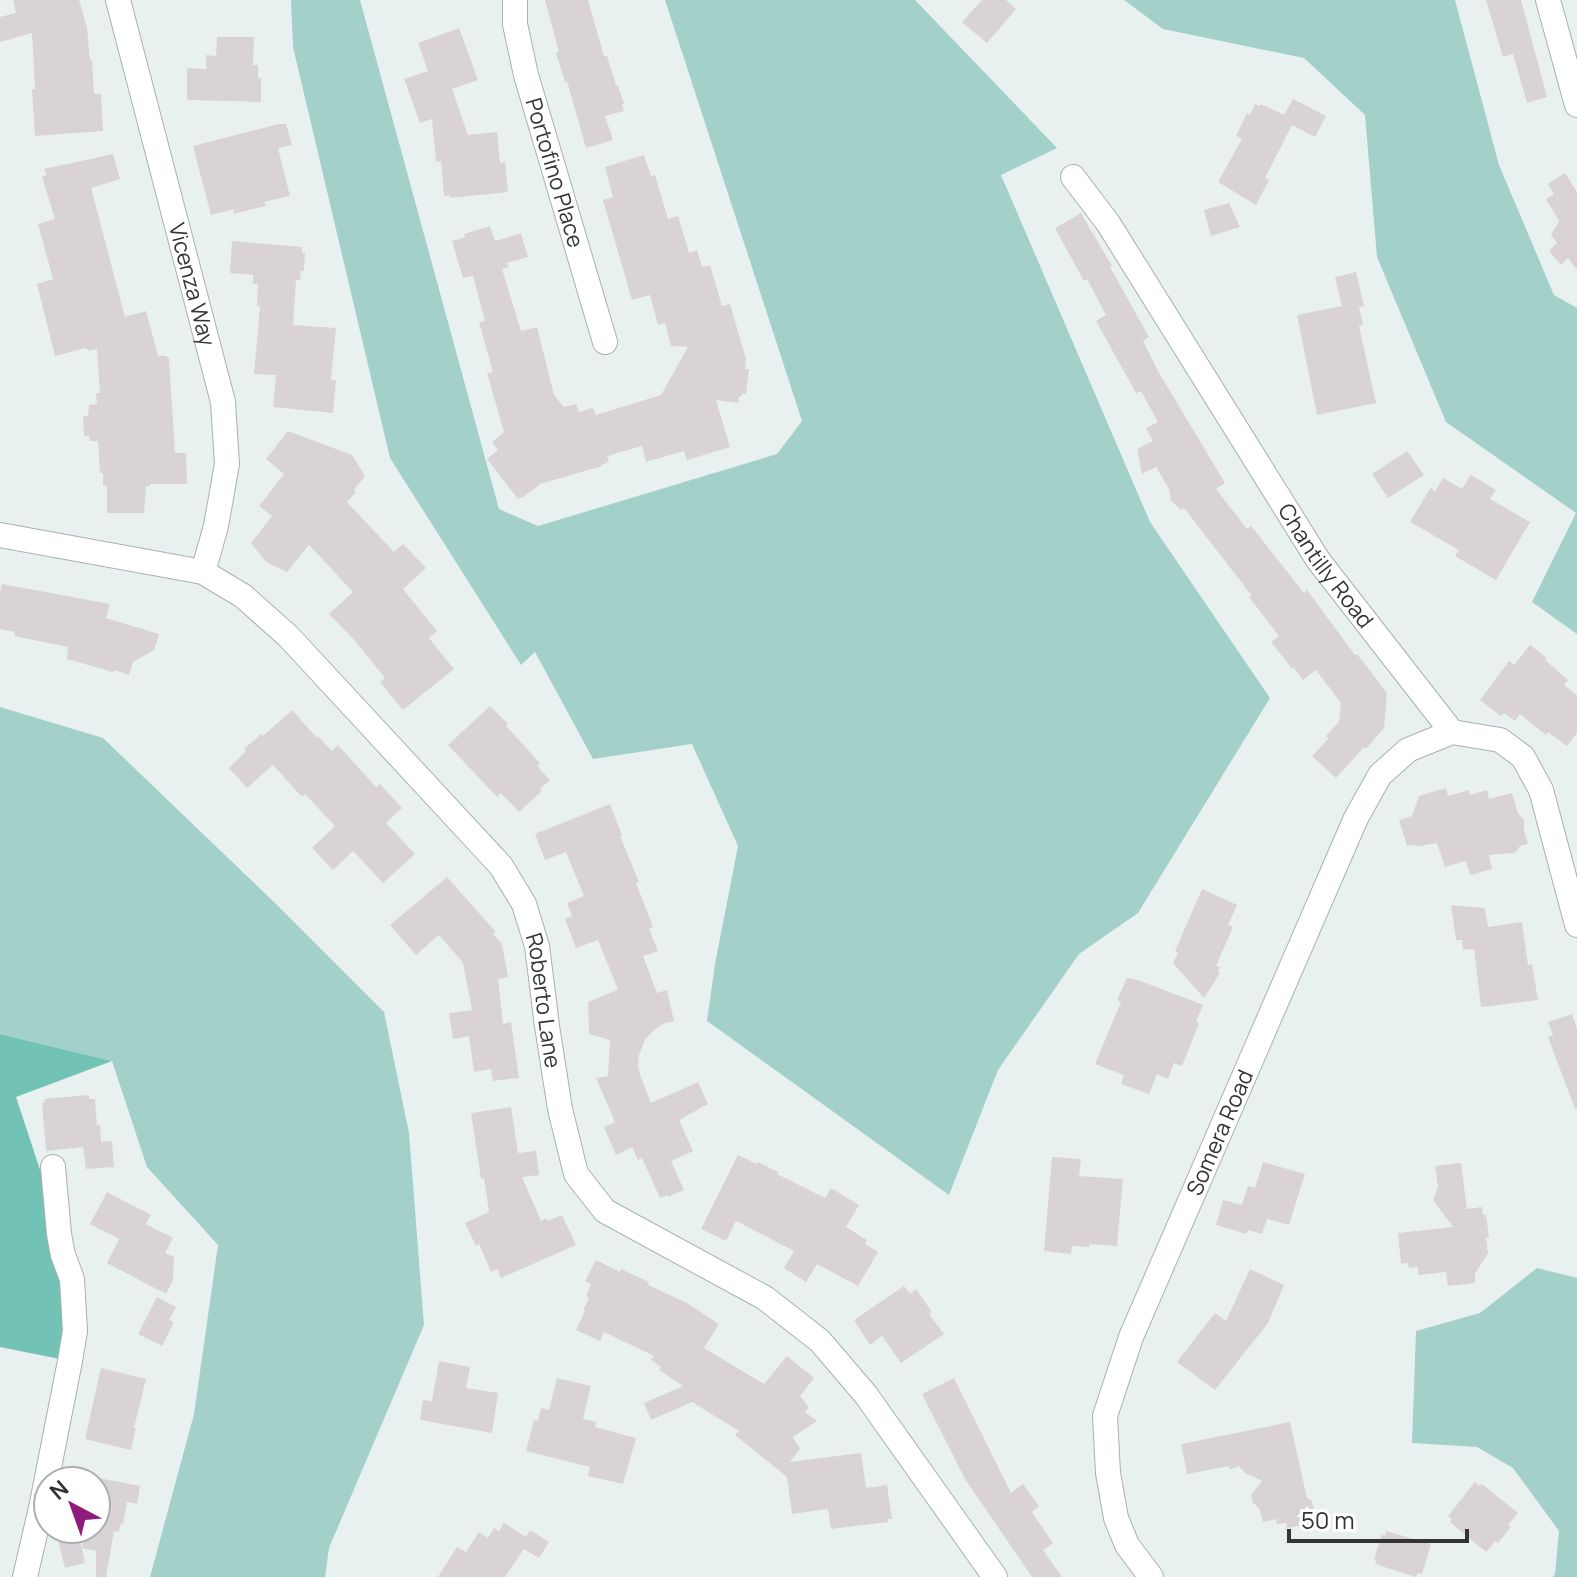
<svg xmlns="http://www.w3.org/2000/svg" width="1577" height="1577" viewBox="0 0 1577 1577" font-family="Manrope,sans-serif">
<style>
.green{fill:#a3d1c9}
.forest{fill:#73c2b6}
.building{fill:#d9d3d7}
.lines{fill:none;stroke-linecap:round;stroke-linejoin:round}
.street-casing{stroke:#a9b1b0;stroke-width:26}
.street{stroke:#fff;stroke-width:24}
.labels{text-anchor:middle;dominant-baseline:central;stroke-width:6;stroke-linejoin:round;paint-order:stroke}
.street-label{font-size:22px;fill:#313534;stroke:#fff}
</style>
<rect width="100%" height="100%" fill="#e9f1f0"/>
<path class="green" d="M 291,0 L 360,0 L 499,509 L 538,526 L 777,454 L 802,421 L 665,0 L 915,0 L 1057,148 L 1001,175 L 1150,522 L 1270,698 L 1138,913 L 1079,954 L 998,1070 L 949,1195 L 707,1021 L 715,964 L 738,846 L 692,744 L 593,759 L 535,652 L 521,665 L 390,458 L 293,47 Z
M 1124,0 L 1455,0 L 1499,165 L 1554,295 L 1577,308 L 1577,634 L 1532,602 L 1576,513 L 1446,422 L 1377,257 L 1365,115 L 1304,58 L 1163,29 Z
M 0,707 L 103,738 L 275,903 L 384,1012 L 409,1133 L 424,1325 L 329,1548 L 325,1577 L 150,1577 L 194,1414 L 218,1245 L 147,1167 L 112,1061 L 0,1034 Z
M 1537,1268 L 1577,1278 L 1577,1577 L 1553,1577 L 1555,1574 L 1559,1531 L 1513,1468 L 1477,1447 L 1412,1443 L 1416,1331 L 1480,1313 Z"/>
<path class="forest" d="M 0,1034 L 112,1061 L 16,1097 L 50,1200 L 70,1361 L 0,1347 Z"/>
<path class="building" d="M 13,0 L 79,0 L 87,28 L 90,60 L 92,60 L 94,94 L 101,94 L 103,131 L 35,136 L 32,89 L 35,89 L 32,33 L 0,42 L 0,17 L 16,13 Z
M 545,0 L 588,0 L 604,56 L 607,56 L 616,85 L 618,85 L 624,104 L 622,104 L 624,111 L 605,116 L 613,140 L 586,148 L 567,81 L 565,82 L 556,53 L 559,52 Z
M 982,0 L 1006,0 L 1016,9 L 987,43 L 962,22 Z
M 1486,0 L 1521,0 L 1547,97 L 1527,103 L 1513,54 L 1503,57 Z
M 459,28 L 478,80 L 452,89 L 468,135 L 497,132 L 500,163 L 505,162 L 508,192 L 450,198 L 450,195 L 444,196 L 441,161 L 436,162 L 432,119 L 420,123 L 404,79 L 428,71 L 418,43 Z
M 217,37 L 254,37 L 253,65 L 258,65 L 258,78 L 261,78 L 261,102 L 187,100 L 187,68 L 206,69 L 206,55 L 216,56 Z
M 1293,99 L 1326,116 L 1315,137 L 1292,125 L 1265,178 L 1269,180 L 1256,205 L 1218,182 L 1242,139 L 1236,136 L 1247,113 L 1250,115 L 1255,104 L 1260,106 L 1261,104 L 1284,115 Z
M 278,124 L 286,124 L 292,145 L 278,148 L 290,196 L 264,202 L 266,206 L 233,214 L 234,209 L 211,215 L 193,146 Z
M 113,154 L 120,179 L 91,188 L 125,317 L 146,311 L 158,356 L 167,356 L 167,358 L 169,358 L 175,453 L 186,453 L 187,484 L 150,484 L 150,486 L 146,486 L 144,513 L 107,513 L 107,486 L 103,486 L 103,473 L 100,473 L 98,441 L 90,441 L 89,436 L 84,436 L 83,416 L 88,416 L 89,405 L 97,404 L 96,393 L 100,393 L 97,349 L 89,351 L 85,348 L 55,356 L 37,284 L 53,279 L 38,224 L 55,219 L 42,177 L 47,175 L 44,169 Z
M 644,155 L 651,176 L 655,175 L 668,219 L 678,216 L 689,253 L 697,250 L 702,267 L 710,265 L 722,306 L 730,304 L 746,359 L 745,369 L 749,369 L 746,394 L 742,393 L 742,396 L 739,396 L 738,403 L 716,400 L 730,447 L 687,460 L 684,451 L 646,462 L 642,446 L 607,456 L 609,462 L 601,465 L 602,466 L 540,484 L 522,498 L 521,497 L 518,499 L 487,459 L 498,450 L 492,442 L 504,432 L 487,373 L 493,372 L 479,322 L 485,321 L 473,276 L 463,278 L 452,241 L 465,237 L 464,234 L 490,226 L 495,241 L 521,233 L 528,257 L 507,263 L 509,267 L 502,269 L 521,331 L 537,327 L 554,395 L 564,407 L 576,404 L 579,412 L 593,408 L 596,415 L 661,395 L 688,347 L 671,346 L 665,323 L 658,325 L 650,295 L 632,300 L 603,200 L 613,197 L 605,167 Z
M 1565,173 L 1577,192 L 1577,270 L 1568,258 L 1561,265 L 1549,251 L 1557,243 L 1551,235 L 1559,221 L 1546,199 L 1554,194 L 1548,184 Z
M 1229,203 L 1240,227 L 1211,236 L 1204,210 Z
M 1081,213 L 1112,266 L 1110,267 L 1149,337 L 1143,341 L 1158,371 L 1225,483 L 1216,489 L 1247,529 L 1251,526 L 1304,593 L 1307,590 L 1355,655 L 1357,654 L 1387,693 L 1384,728 L 1366,749 L 1364,747 L 1336,778 L 1312,756 L 1329,738 L 1326,736 L 1339,722 L 1341,703 L 1316,670 L 1303,680 L 1294,668 L 1292,669 L 1283,657 L 1271,642 L 1279,636 L 1249,597 L 1252,596 L 1184,508 L 1181,510 L 1171,501 L 1169,489 L 1156,467 L 1142,474 L 1137,449 L 1153,441 L 1146,428 L 1158,422 L 1141,391 L 1136,393 L 1096,321 L 1106,315 L 1087,279 L 1084,281 L 1055,228 Z
M 232,241 L 302,247 L 302,253 L 305,253 L 304,271 L 301,271 L 300,280 L 296,280 L 293,325 L 336,328 L 331,380 L 336,380 L 333,413 L 273,407 L 276,375 L 254,374 L 260,306 L 257,306 L 258,284 L 253,284 L 253,275 L 230,273 Z
M 1356,272 L 1364,306 L 1359,307 L 1363,325 L 1359,326 L 1376,403 L 1317,415 L 1297,315 L 1342,306 L 1335,277 Z
M 288,431 L 352,455 L 365,476 L 354,490 L 356,492 L 347,502 L 394,552 L 403,544 L 426,568 L 403,589 L 437,631 L 429,638 L 454,669 L 403,710 L 380,682 L 385,678 L 356,642 L 329,614 L 353,592 L 309,545 L 287,572 L 266,562 L 251,543 L 272,516 L 259,506 L 284,474 L 266,459 Z
M 1407,451 L 1424,475 L 1388,498 L 1372,474 Z
M 1471,475 L 1496,490 L 1490,499 L 1530,522 L 1496,580 L 1455,556 L 1459,550 L 1410,522 L 1431,487 L 1435,492 L 1443,478 L 1462,489 Z
M 2,584 L 110,604 L 106,618 L 159,634 L 154,650 L 133,662 L 129,675 L 114,670 L 113,672 L 67,659 L 68,647 L 14,636 L 15,632 L 0,629 L 0,593 Z
M 1530,645 L 1547,658 L 1545,660 L 1568,680 L 1564,685 L 1577,695 L 1577,733 L 1567,746 L 1548,732 L 1546,735 L 1520,714 L 1515,721 L 1504,713 L 1501,716 L 1480,700 L 1509,661 L 1514,665 Z
M 490,706 L 508,724 L 506,726 L 540,763 L 537,766 L 550,780 L 540,789 L 542,791 L 519,812 L 501,793 L 497,797 L 448,745 Z
M 292,710 L 317,738 L 318,736 L 332,751 L 338,745 L 376,787 L 380,784 L 402,808 L 386,823 L 415,854 L 383,883 L 353,851 L 333,870 L 312,848 L 335,826 L 305,794 L 302,797 L 273,765 L 247,788 L 229,768 L 246,751 L 244,749 L 261,734 L 263,736 Z
M 1446,788 L 1448,796 L 1469,790 L 1470,795 L 1487,790 L 1489,799 L 1512,793 L 1518,813 L 1524,820 L 1524,830 L 1528,844 L 1520,846 L 1515,853 L 1489,855 L 1492,869 L 1471,875 L 1465,861 L 1445,867 L 1437,843 L 1419,846 L 1412,845 L 1407,846 L 1399,820 L 1412,816 L 1419,796 Z
M 610,804 L 622,835 L 620,836 L 639,882 L 636,883 L 653,927 L 649,929 L 658,951 L 643,956 L 657,993 L 667,990 L 674,1021 L 665,1023 L 654,1030 L 645,1040 L 639,1055 L 638,1065 L 640,1075 L 651,1103 L 698,1082 L 708,1104 L 679,1120 L 693,1151 L 671,1161 L 684,1190 L 668,1197 L 667,1195 L 660,1198 L 642,1158 L 638,1160 L 632,1147 L 616,1155 L 604,1127 L 615,1122 L 596,1078 L 608,1076 L 610,1040 L 589,1034 L 588,1002 L 617,990 L 617,987 L 598,940 L 576,948 L 565,919 L 572,916 L 567,903 L 584,896 L 566,852 L 545,860 L 535,834 Z
M 447,877 L 496,932 L 493,934 L 502,944 L 508,977 L 498,979 L 503,1024 L 511,1022 L 519,1078 L 493,1081 L 491,1069 L 474,1072 L 469,1036 L 453,1039 L 449,1013 L 472,1010 L 463,963 L 458,957 L 439,935 L 416,955 L 390,925 Z
M 1202,889 L 1237,905 L 1228,925 L 1233,927 L 1216,966 L 1220,967 L 1218,971 L 1220,973 L 1204,998 L 1173,963 L 1178,953 L 1175,951 Z
M 1451,905 L 1485,908 L 1488,927 L 1522,922 L 1528,965 L 1532,964 L 1538,1000 L 1481,1007 L 1474,949 L 1463,950 L 1462,940 L 1456,940 Z
M 1127,978 L 1138,980 L 1203,1005 L 1196,1022 L 1199,1023 L 1182,1066 L 1174,1063 L 1168,1079 L 1157,1074 L 1149,1094 L 1121,1084 L 1124,1075 L 1095,1064 L 1121,1002 L 1117,1000 Z
M 1572,1014 L 1577,1028 L 1577,1109 L 1575,1109 L 1548,1037 L 1553,1035 L 1548,1022 Z
M 89,1095 L 89,1099 L 95,1099 L 97,1125 L 100,1125 L 101,1142 L 112,1141 L 114,1167 L 86,1169 L 83,1147 L 46,1151 L 42,1103 L 45,1103 L 44,1099 Z
M 511,1107 L 518,1153 L 536,1151 L 539,1175 L 522,1177 L 541,1221 L 546,1218 L 548,1221 L 562,1215 L 576,1245 L 501,1278 L 497,1269 L 491,1272 L 479,1244 L 476,1246 L 465,1223 L 489,1212 L 484,1178 L 481,1179 L 471,1113 Z
M 738,1155 L 757,1164 L 758,1162 L 778,1172 L 777,1174 L 825,1198 L 831,1188 L 859,1205 L 846,1227 L 867,1240 L 865,1244 L 878,1252 L 858,1286 L 817,1264 L 806,1282 L 784,1268 L 794,1251 L 736,1221 L 726,1241 L 701,1229 Z
M 1052,1157 L 1081,1159 L 1079,1176 L 1123,1179 L 1117,1246 L 1090,1244 L 1089,1247 L 1072,1246 L 1071,1254 L 1044,1251 Z
M 1263,1162 L 1305,1174 L 1289,1225 L 1267,1219 L 1262,1234 L 1248,1230 L 1246,1234 L 1216,1225 L 1223,1200 L 1242,1205 L 1248,1186 L 1255,1188 Z
M 1461,1163 L 1467,1209 L 1482,1207 L 1483,1215 L 1486,1215 L 1489,1237 L 1486,1238 L 1488,1253 L 1475,1274 L 1475,1283 L 1448,1286 L 1446,1272 L 1418,1275 L 1418,1267 L 1409,1268 L 1408,1263 L 1401,1264 L 1398,1233 L 1453,1227 L 1433,1200 L 1438,1187 L 1435,1166 Z
M 107,1192 L 151,1215 L 146,1224 L 173,1238 L 165,1253 L 174,1257 L 173,1280 L 166,1294 L 107,1263 L 119,1239 L 90,1224 Z
M 596,1260 L 620,1272 L 621,1269 L 649,1282 L 648,1285 L 687,1303 L 719,1324 L 704,1348 L 764,1384 L 787,1356 L 814,1378 L 800,1396 L 809,1407 L 805,1412 L 817,1421 L 793,1437 L 800,1449 L 790,1462 L 861,1453 L 866,1488 L 887,1485 L 892,1519 L 888,1519 L 888,1522 L 831,1529 L 828,1509 L 792,1514 L 787,1477 L 735,1435 L 739,1431 L 692,1402 L 651,1420 L 644,1403 L 683,1386 L 659,1370 L 661,1367 L 651,1360 L 654,1356 L 604,1332 L 600,1341 L 576,1330 L 585,1311 L 583,1310 L 589,1298 L 586,1296 L 591,1284 L 585,1281 Z
M 1250,1269 L 1284,1285 L 1268,1323 L 1215,1390 L 1177,1362 L 1215,1313 L 1226,1321 Z
M 904,1286 L 910,1294 L 916,1289 L 932,1312 L 929,1314 L 944,1334 L 901,1363 L 882,1336 L 870,1345 L 854,1320 Z
M 157,1297 L 176,1307 L 169,1320 L 174,1322 L 162,1346 L 138,1334 Z
M 439,1361 L 470,1367 L 466,1388 L 498,1393 L 492,1433 L 420,1420 L 423,1400 L 432,1401 Z
M 101,1368 L 146,1379 L 134,1428 L 136,1428 L 131,1450 L 85,1439 Z
M 557,1378 L 591,1386 L 583,1419 L 596,1422 L 595,1427 L 636,1438 L 623,1484 L 588,1476 L 590,1467 L 526,1451 L 534,1420 L 538,1421 L 541,1408 L 549,1410 Z
M 954,1378 L 1011,1493 L 1023,1484 L 1039,1506 L 1032,1512 L 1053,1543 L 1043,1550 L 1062,1577 L 1032,1577 L 965,1479 L 922,1394 Z
M 1290,1422 L 1307,1498 L 1312,1501 L 1314,1508 L 1310,1516 L 1312,1524 L 1287,1528 L 1286,1523 L 1277,1524 L 1276,1519 L 1263,1522 L 1259,1508 L 1253,1503 L 1251,1495 L 1262,1481 L 1245,1473 L 1239,1466 L 1229,1470 L 1229,1466 L 1187,1474 L 1181,1444 Z
M 83,1475 L 140,1486 L 137,1504 L 127,1502 L 123,1524 L 121,1523 L 119,1532 L 114,1531 L 106,1577 L 96,1577 L 96,1551 L 82,1548 L 86,1529 L 96,1529 L 96,1481 L 82,1481 Z
M 1475,1482 L 1479,1486 L 1482,1484 L 1518,1513 L 1508,1525 L 1511,1527 L 1498,1543 L 1495,1541 L 1486,1552 L 1450,1522 L 1452,1519 L 1448,1516 Z
M 504,1523 L 526,1537 L 530,1530 L 549,1542 L 539,1558 L 524,1549 L 505,1577 L 438,1577 L 457,1547 L 466,1552 L 479,1532 L 488,1538 L 494,1528 L 499,1531 Z
M 1386,1531 L 1431,1544 L 1422,1574 L 1418,1573 L 1416,1577 L 1375,1564 L 1376,1560 L 1374,1559 L 1382,1534 L 1385,1536 Z
M 79,1536 L 85,1563 L 65,1568 L 58,1541 Z"/>
<g class="lines">
<g class="street-casing">
<g id="street">
<path id="s1" d="M 118,0 L 223,402 L 227,464 L 216,526 L 203,572"/>
<path id="s2" d="M 515,0 L 515,24 L 526,75 L 605,342"/>
<path d="M 1548,0 L 1577,105"/>
<path id="s3" d="M 1073,177 L 1108,223 L 1318,560 L 1452,732 L 1500,740 L 1523,757 L 1541,790 L 1577,925"/>
<path id="s4" d="M 0,535 L 203,572 L 243,596 L 288,636 L 501,866 L 524,904 L 537,946 L 547,1026 L 560,1109 L 576,1174 L 605,1211 L 765,1298 L 820,1341 L 866,1395 L 995,1577"/>
<path d="M 25,1577 L 41,1508 L 70,1361 L 75,1331 L 72,1279 L 63,1255 L 59,1234 L 53,1167"/>
<path id="s5" d="M 1151,1577 L 1127,1545 L 1116,1518 L 1108,1473 L 1105,1416 L 1131,1337 L 1356,818 L 1380,775 L 1408,750 L 1452,732"/>
</g>
</g>
<use href="#street" class="street"/>
</g>
<g class="labels">
<g class="street-label">
<text stroke="none"><textPath href="#s2" startOffset="178">Portofino Place</textPath></text>
<text stroke="none"><textPath href="#s1" startOffset="294">Vicenza Way</textPath></text>
<text stroke="none"><textPath href="#s3" startOffset="464">Chantilly Road</textPath></text>
<text stroke="none"><textPath href="#s4" startOffset="770">Roberto Lane</textPath></text>
<text stroke="none"><textPath href="#s5" startOffset="478">Somera Road</textPath></text>
</g>
</g>
<g transform="translate(72 1505) rotate(319)"><circle r="38" fill="#ffffff" stroke="#adaeae" stroke-width="2"/>
<path d="M0-6L14 30L0 20L-14 30Z" fill="#8f1b7b"/>
<text y="-12" font-size="22" font-weight="bold" text-anchor="middle" fill="#313534">N</text>
</g>
<path d="M1289 1529v12h178v-12" fill="none" stroke="#313534" stroke-width="4"/>
<text x="1301" y="1529" font-size="24" fill="#313534" stroke="#ffffff" stroke-width="6" paint-order="stroke">50 m</text>
</svg>
